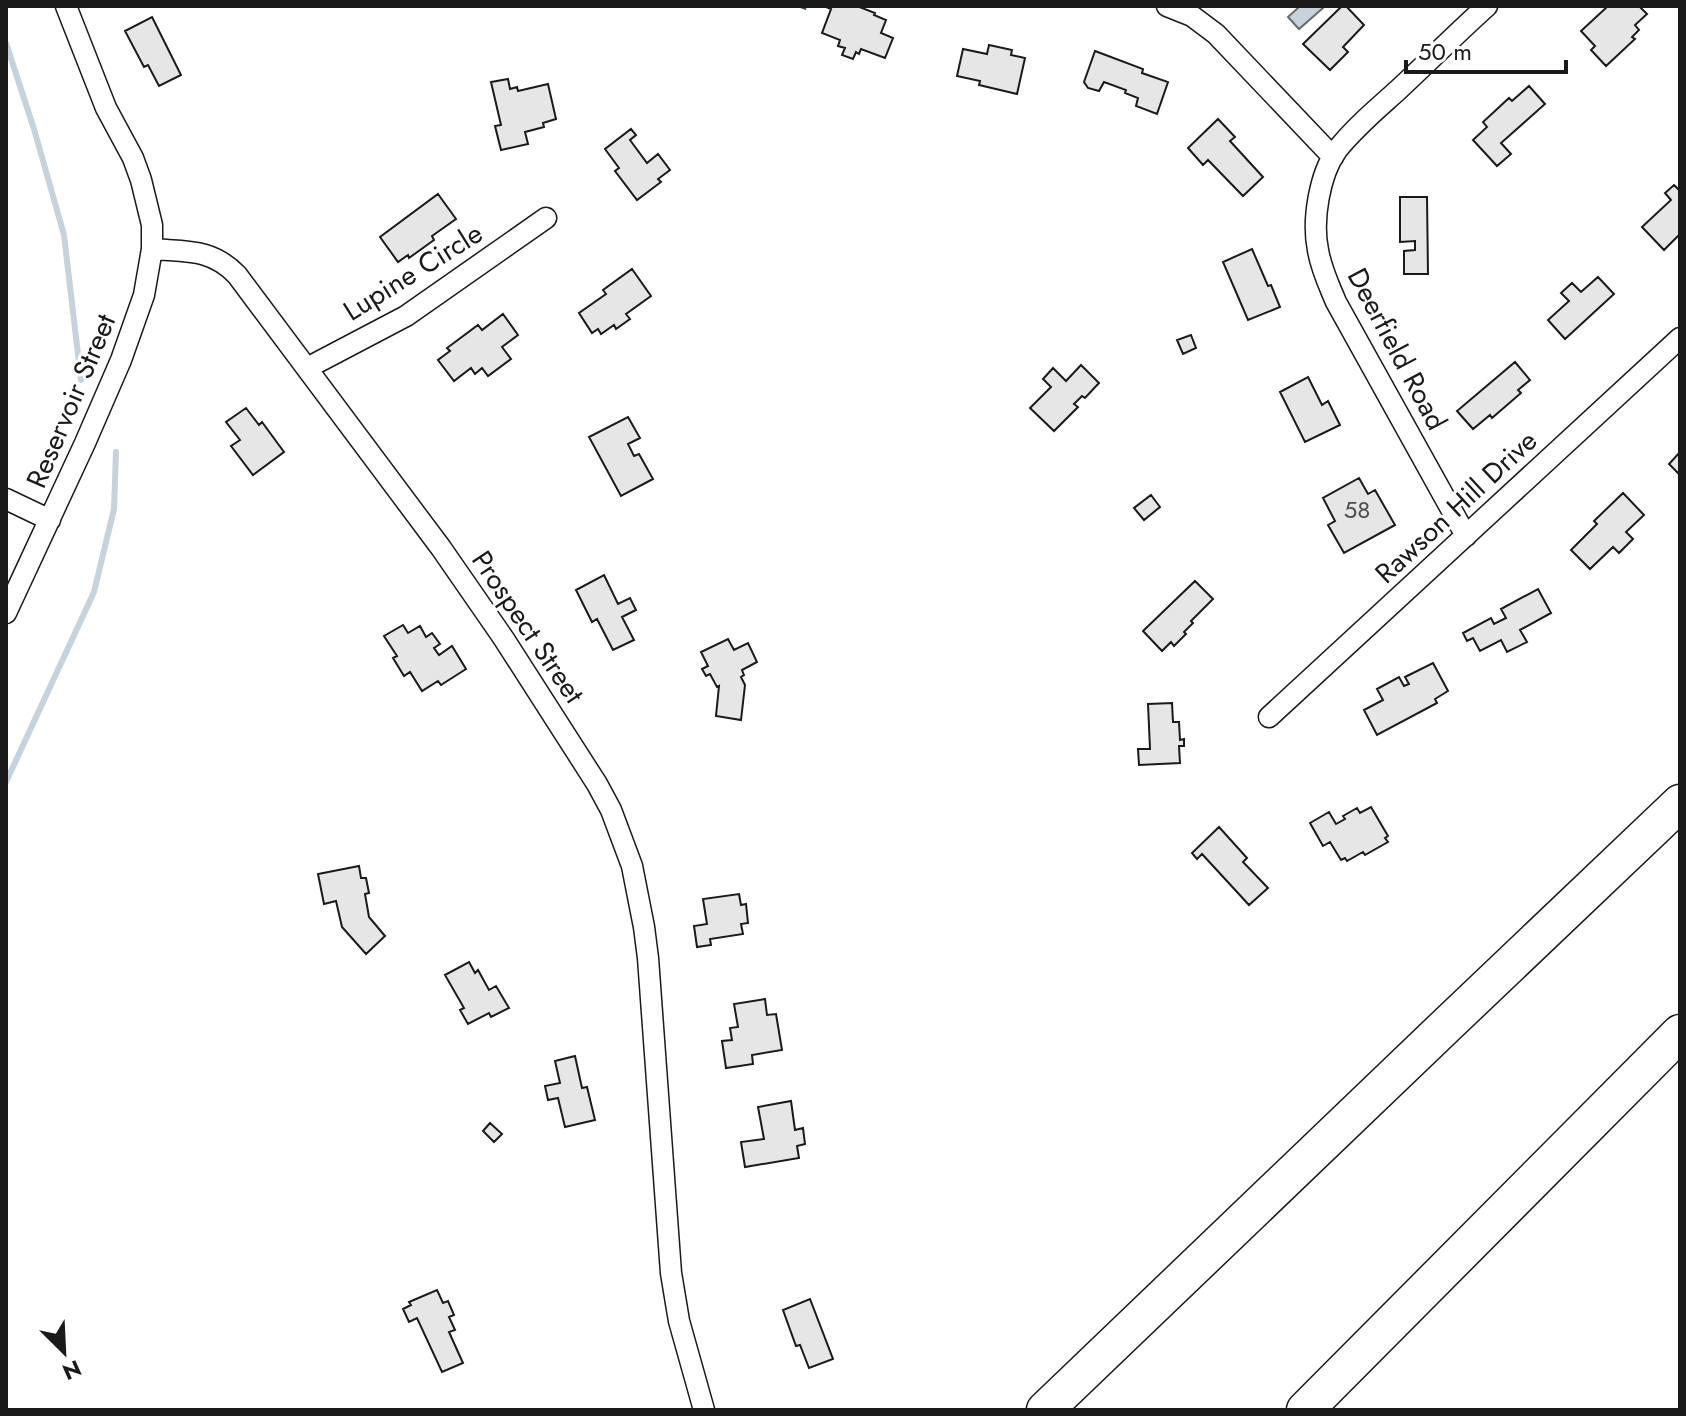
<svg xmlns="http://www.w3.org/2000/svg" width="1686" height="1416" viewBox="0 0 1686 1416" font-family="Jost,sans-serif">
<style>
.water{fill:#c6d2dc;stroke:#6a6a6a;stroke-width:2}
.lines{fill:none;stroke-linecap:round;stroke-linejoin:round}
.stream{stroke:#c6d2dc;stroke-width:6}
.building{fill:#e6e6e6;stroke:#1a1a1a;stroke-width:2}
.minor-casing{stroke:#1a1a1a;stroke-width:23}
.motorway-casing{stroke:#1a1a1a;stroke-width:39}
.minor{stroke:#fff;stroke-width:20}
.motorway{stroke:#fff;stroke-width:36}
.hedge{stroke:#2b5a34;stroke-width:6;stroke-dasharray:4 6;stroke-linecap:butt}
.labels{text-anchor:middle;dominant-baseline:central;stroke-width:6;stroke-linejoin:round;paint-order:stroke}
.number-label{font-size:24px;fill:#4d4d4d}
.street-label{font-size:28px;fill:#1a1a1a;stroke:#fff}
</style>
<rect width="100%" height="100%" fill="#fff"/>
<path class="water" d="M 1300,6 L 1321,6 L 1323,8 L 1299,29 L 1288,17 Z"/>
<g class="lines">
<path class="stream" d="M 6,43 L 34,129 L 64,235 L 81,380
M 6,782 L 94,592 L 114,509 L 116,452"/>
</g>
<path class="building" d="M 824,6 L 857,6 L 875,13 L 874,15 L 886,20 L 881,33 L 893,38 L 885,58 L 861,49 L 859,54 L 856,52 L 853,59 L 842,55 L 845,48 L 838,46 L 840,40 L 822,33 L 831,9 Z
M 1342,6 L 1346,6 L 1364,25 L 1343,47 L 1348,52 L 1330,70 L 1303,44 Z
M 1608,6 L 1639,6 L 1647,14 L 1635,25 L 1639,30 L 1632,37 L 1635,39 L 1606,66 L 1591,50 L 1595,46 L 1581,31 Z
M 152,17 L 181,75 L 159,86 L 148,65 L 144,67 L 125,31 Z
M 989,45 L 1012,50 L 1011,55 L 1025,58 L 1017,94 L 979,85 L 980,81 L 957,76 L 963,49 L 987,54 Z
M 1095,51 L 1143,69 L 1142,73 L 1168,82 L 1157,114 L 1136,106 L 1138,98 L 1125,93 L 1126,90 L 1104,82 L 1099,91 L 1088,88 L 1084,82 Z
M 508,79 L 510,89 L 517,87 L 518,91 L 548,84 L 556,119 L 543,123 L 544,127 L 525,132 L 528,144 L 501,150 L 495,126 L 501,125 L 491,82 Z
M 1529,86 L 1545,104 L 1501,143 L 1511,154 L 1497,166 L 1473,140 L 1487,127 L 1483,122 L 1509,98 L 1512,101 Z
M 1218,119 L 1235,137 L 1230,141 L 1263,177 L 1243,196 L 1208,160 L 1203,165 L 1188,148 Z
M 631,129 L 636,135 L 630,140 L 647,163 L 658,154 L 670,170 L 658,179 L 661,182 L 637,200 L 615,171 L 619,168 L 605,149 Z
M 1674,185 L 1680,191 L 1680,234 L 1664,250 L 1642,227 L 1671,200 L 1665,193 Z
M 438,194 L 456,219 L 432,236 L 434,240 L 409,258 L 408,255 L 398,262 L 380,237 Z
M 1400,197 L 1427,197 L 1428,274 L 1404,274 L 1404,251 L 1415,250 L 1415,241 L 1400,242 Z
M 1252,249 L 1268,286 L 1271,285 L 1280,307 L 1248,320 L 1223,262 Z
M 632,269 L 651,296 L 626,314 L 630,319 L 616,329 L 614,325 L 601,334 L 598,329 L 592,333 L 579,313 L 606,294 L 603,290 Z
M 1598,277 L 1614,294 L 1565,339 L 1548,320 L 1569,301 L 1561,293 L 1572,283 L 1581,292 Z
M 503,314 L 518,335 L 502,347 L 511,359 L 488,376 L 482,368 L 475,374 L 471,368 L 454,381 L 438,360 L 450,351 L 447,348 L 478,325 L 482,330 Z
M 1191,335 L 1196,348 L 1183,354 L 1177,340 Z
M 1515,362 L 1530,380 L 1518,390 L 1521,393 L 1492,418 L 1490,415 L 1473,429 L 1457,411 Z
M 1081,365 L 1099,383 L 1085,398 L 1082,396 L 1074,404 L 1078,407 L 1054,431 L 1030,408 L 1051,387 L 1043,379 L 1053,368 L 1066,381 Z
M 1308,377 L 1322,405 L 1328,401 L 1340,425 L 1305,442 L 1280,392 Z
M 246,408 L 259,425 L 262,422 L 284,452 L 253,475 L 231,446 L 240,440 L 226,422 Z
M 628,417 L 640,438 L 628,444 L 634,456 L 639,454 L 653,479 L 621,496 L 589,437 Z
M 1680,452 L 1680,475 L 1669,464 Z
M 1359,478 L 1368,494 L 1375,490 L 1395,525 L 1344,553 L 1328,525 L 1335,521 L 1323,498 Z
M 1623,493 L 1644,515 L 1626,532 L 1633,539 L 1619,553 L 1613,547 L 1590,569 L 1571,550 L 1597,524 L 1594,521 Z
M 1151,495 L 1160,507 L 1144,520 L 1134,508 Z
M 604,575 L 618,604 L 630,598 L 636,610 L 622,617 L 634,640 L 613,650 L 597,619 L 592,622 L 576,590 Z
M 1195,581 L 1213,599 L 1191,621 L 1193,623 L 1184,632 L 1186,634 L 1174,646 L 1171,642 L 1162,651 L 1143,631 Z
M 1538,589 L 1551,613 L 1520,630 L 1527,642 L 1507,652 L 1501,640 L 1480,651 L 1473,638 L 1467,641 L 1463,633 L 1491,618 L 1494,624 L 1506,618 L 1501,609 Z
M 403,625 L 408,633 L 420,626 L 426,637 L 432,633 L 440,644 L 434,648 L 439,655 L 452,646 L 466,669 L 441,685 L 438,681 L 422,691 L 410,672 L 404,676 L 393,658 L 397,656 L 384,636 Z
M 728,639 L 734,650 L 748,643 L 757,662 L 742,670 L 744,675 L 741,677 L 745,685 L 741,720 L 716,716 L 719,686 L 717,687 L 710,674 L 706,676 L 702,669 L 708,666 L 701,652 Z
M 1433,663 L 1448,691 L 1435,699 L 1437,703 L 1377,735 L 1364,710 L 1383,700 L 1377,689 L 1399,677 L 1404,686 L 1409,684 L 1405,677 Z
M 1172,703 L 1173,722 L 1179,722 L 1180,740 L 1184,739 L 1184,746 L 1179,746 L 1180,763 L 1139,765 L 1138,749 L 1150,749 L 1148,704 Z
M 1371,807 L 1388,836 L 1385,838 L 1388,842 L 1365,855 L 1363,852 L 1347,861 L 1345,858 L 1341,860 L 1330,842 L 1323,846 L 1310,823 L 1329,812 L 1336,824 L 1345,819 L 1343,816 L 1357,808 L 1360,813 Z
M 1219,827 L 1247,858 L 1243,862 L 1268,888 L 1249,905 L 1202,854 L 1197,859 L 1192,853 Z
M 359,866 L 361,878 L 366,878 L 369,893 L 365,894 L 369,917 L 385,936 L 366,954 L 342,927 L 336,901 L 324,904 L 318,874 Z
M 739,894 L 741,905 L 746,904 L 748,923 L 741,924 L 743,934 L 710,939 L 711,945 L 697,947 L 694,926 L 707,924 L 703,899 Z
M 469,962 L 475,973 L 478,970 L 489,990 L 496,986 L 509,1008 L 491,1017 L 489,1013 L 468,1024 L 460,1010 L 464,1008 L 445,975 Z
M 765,999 L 767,1015 L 776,1014 L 782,1050 L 752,1055 L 753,1064 L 726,1068 L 722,1041 L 732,1040 L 730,1028 L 738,1027 L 734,1004 Z
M 575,1056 L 582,1088 L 587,1087 L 595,1120 L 565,1127 L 558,1098 L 548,1100 L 545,1086 L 560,1083 L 555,1061 Z
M 791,1101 L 795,1130 L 803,1128 L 805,1144 L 797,1146 L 799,1158 L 745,1167 L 741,1142 L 764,1139 L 758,1107 Z
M 490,1123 L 502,1134 L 494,1142 L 483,1131 Z
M 437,1290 L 443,1303 L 448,1301 L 454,1315 L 449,1317 L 455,1330 L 449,1332 L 463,1363 L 442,1372 L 417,1318 L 409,1322 L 403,1309 L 411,1305 L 409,1302 Z
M 810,1299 L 833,1359 L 809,1368 L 800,1345 L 796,1346 L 783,1310 Z"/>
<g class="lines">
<g class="minor-casing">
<path id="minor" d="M 1167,6 L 1192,16 L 1216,34 L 1333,157
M 152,249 C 186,252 211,248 237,275 L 441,548 L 504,639 L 597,784 L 611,810 L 632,866 L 644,927 L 648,958 L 671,1273 L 679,1321 L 704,1410
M 307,368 L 406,316 L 546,218
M 6,499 L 50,520
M 1466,536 L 1336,302 C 1329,285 1321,269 1318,250 C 1312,221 1319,175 1337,150 C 1354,128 1377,109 1398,90 C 1428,62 1457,33 1487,6
M 6,613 L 85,443 L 121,360 L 144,295 L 152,249 L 152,225 L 141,180 L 133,158 L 106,108 L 66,6
M 1269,717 L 1680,338"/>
</g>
<g class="motorway-casing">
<path id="motorway" d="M 1045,1410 L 1451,1021 L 1680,803
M 1305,1410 L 1680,1033"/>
</g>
<use href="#minor" class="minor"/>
<use href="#motorway" class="motorway"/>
<path class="hedge" d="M 803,9 L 804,6"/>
</g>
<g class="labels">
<g class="number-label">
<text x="1357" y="509">58</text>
</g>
<g class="street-label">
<text transform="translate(413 272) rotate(-32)">Lupine Circle</text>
<text transform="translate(1397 349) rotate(62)">Deerfield Road</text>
<text transform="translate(71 401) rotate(-67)">Reservoir Street</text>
<text transform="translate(1456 507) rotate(-43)">Rawson Hill Drive</text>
<text transform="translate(528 627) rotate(56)">Prospect Street</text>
</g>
</g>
<rect width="1686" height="1416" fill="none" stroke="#1a1a1a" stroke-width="16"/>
<g transform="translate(64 1352) rotate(156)" stroke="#ffffff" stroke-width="6" paint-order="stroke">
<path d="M0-6L14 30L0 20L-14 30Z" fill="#1a1a1a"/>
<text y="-12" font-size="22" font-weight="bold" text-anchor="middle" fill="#1a1a1a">N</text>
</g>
<path d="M1406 60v12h160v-12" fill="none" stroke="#1a1a1a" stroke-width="4"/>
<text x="1418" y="60" font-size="24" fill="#1a1a1a" stroke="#ffffff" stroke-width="6" paint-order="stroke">50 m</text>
</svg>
